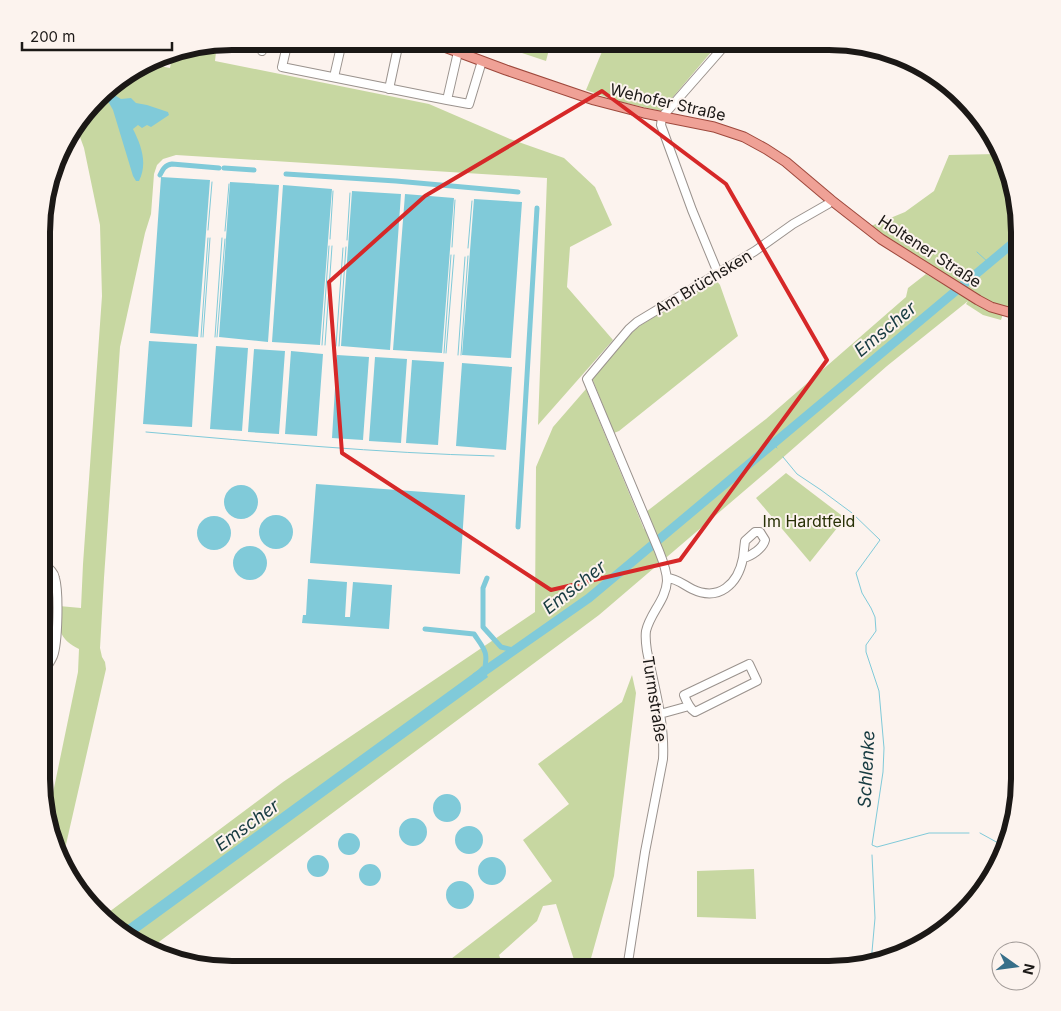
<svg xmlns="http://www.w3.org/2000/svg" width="1061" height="1011" viewBox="0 0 1061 1011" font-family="Inter,sans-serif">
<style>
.green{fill:#c7d7a1}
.water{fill:#80cad9}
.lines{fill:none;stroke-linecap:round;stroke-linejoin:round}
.stream{stroke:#80cad9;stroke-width:1}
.canal{stroke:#80cad9;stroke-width:5}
.river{stroke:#80cad9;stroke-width:9}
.minor-casing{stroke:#9a928d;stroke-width:10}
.major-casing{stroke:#9e483c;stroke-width:11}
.minor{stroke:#fff;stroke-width:8}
.major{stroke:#efa196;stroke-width:9}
.marked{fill:none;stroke:#d62828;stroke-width:4;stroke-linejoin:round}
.labels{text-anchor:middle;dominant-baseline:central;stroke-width:4;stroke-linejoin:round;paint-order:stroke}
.street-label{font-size:16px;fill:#1b1816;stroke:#fcf3ee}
.park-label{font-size:16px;fill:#283106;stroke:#fcf3ee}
.water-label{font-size:18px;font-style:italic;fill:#173b41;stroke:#fcf3ee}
.rim{fill:none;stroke:#1b1816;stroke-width:6}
</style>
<rect width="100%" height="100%" fill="#fcf3ee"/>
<path class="green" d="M 532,42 L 551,42 L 546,61 L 522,53 Z
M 606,42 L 715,42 L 718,44 L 661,111 L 617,101 L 586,90 Z
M 193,48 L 216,52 L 215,61 L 429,104 L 510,139 L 564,158 L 595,187 L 612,225 L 570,247 L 567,287 L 613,340 L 538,425 L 547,178 L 176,155 L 163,159 L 157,165 L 154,174 L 151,214 L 145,233 L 120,347 L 104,578 L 100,648 L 102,657 L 105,662 L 106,669 L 62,862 L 56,852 L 48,817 L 78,672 L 79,649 C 57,638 59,628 59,606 L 81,608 L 83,564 L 102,296 L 100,225 L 84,148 L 76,126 L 107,88 L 149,64 L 170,68 L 173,51 Z
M 1000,152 L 1010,171 L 1019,220 L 1019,312 L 1005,308 L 1001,320 L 983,315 L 966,304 L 968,301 L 887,366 L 771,468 L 599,615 L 148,950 L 105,915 L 283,782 L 535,612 L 536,467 L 553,427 L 586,389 L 644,529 L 651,523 L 646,512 L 766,419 L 906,297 L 908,288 L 926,274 L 970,300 L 975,291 L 972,292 L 871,226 L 905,212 L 934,191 L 949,155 L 996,154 Z
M 716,280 L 720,285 L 738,336 L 619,431 L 614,433 L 592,378 L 629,335 L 641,325 Z
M 1019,386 L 1019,438 L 1008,388 Z
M 786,473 L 845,518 L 810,562 L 756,498 Z
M 632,675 L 636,693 L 614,876 L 588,969 L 577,969 L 556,904 L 543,906 L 537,921 L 499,955 L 504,969 L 324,969 L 334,967 L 447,962 L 552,881 L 523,840 L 569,804 L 538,764 L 622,702 Z
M 754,869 L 756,919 L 697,917 L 697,871 Z"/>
<path class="water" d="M 106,90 L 121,99 L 131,98 L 136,103 L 147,105 L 168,112 L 169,115 L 151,127 L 147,125 L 142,128 L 138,125 L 133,129 C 141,145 148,163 139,181 L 136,181 L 133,176 L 113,110 L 104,94 Z
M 161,177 L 210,180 L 198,337 L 150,333 Z
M 230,182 L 279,185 L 268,342 L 219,337 Z
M 283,185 L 332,189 L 320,345 L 272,342 Z
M 352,191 L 401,194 L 390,350 L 341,346 Z
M 405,194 L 454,198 L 442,353 L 393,350 Z
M 474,199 L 522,202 L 511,358 L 462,355 Z
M 149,341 L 197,344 L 192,427 L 143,424 Z
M 216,346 L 248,348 L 242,431 L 210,429 Z
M 254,349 L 285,351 L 279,434 L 248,432 Z
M 291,351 L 323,354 L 317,436 L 285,434 Z
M 337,355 L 369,357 L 363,440 L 332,438 Z
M 375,357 L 407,359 L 401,443 L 369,441 Z
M 412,360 L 444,362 L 438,445 L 406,443 Z
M 462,363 L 512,367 L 506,450 L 456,446 Z
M 316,484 L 465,495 L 460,574 L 310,563 Z
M224 502a17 17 0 1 1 34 0a17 17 0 1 1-34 0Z
M259 532a17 17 0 1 1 34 0a17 17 0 1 1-34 0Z
M197 533a17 17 0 1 1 34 0a17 17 0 1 1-34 0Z
M233 563a17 17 0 1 1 34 0a17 17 0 1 1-34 0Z
M 308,579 L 347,582 L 345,617 L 350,617 L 353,582 L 392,585 L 389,629 L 302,623 L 303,615 L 306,615 Z
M 482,666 L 488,677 L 131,937 L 122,929 L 478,670 Z
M433 808a14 14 0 1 1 28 0a14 14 0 1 1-28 0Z
M399 832a14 14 0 1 1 28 0a14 14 0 1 1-28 0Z
M455 840a14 14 0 1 1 28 0a14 14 0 1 1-28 0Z
M338 844a11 11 0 1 1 22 0a11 11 0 1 1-22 0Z
M307 866a11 11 0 1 1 22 0a11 11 0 1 1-22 0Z
M478 871a14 14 0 1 1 28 0a14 14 0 1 1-28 0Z
M359 875a11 11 0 1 1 22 0a11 11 0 1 1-22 0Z
M446 895a14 14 0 1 1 28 0a14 14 0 1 1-28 0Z"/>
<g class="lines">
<path class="stream" d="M 208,230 L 212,182
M 225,231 L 229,184
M 330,239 L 333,191
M 347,240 L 350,193
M 452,247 L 455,200
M 468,248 L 472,201
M 977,252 L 989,263
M 201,337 L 208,238
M 203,337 L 210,238
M 215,337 L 222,238
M 217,337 L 225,239
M 322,345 L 329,246
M 325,345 L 332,246
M 336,346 L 343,248
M 339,346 L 346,247
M 444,353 L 451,255
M 446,353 L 454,255
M 458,355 L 465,257
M 461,355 L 468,256
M 146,432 C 262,442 378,453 494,456
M 773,444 L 777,448
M 783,457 L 797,474 L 821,490 L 852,513 L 880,540 L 856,573 L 862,593 L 871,608 L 875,617 L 876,631 L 866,645 L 866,652 L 879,691 L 884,748 L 883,772 L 872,845 L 877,847 L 929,833 L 969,833
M 980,833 L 1000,844
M 871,963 L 875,918 L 872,855"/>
<path class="canal" d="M 224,168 L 254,170
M 286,174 L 396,181 L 518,192
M 160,175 C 163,169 165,165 172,164 L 219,168
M 518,527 L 537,208
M 487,578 L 483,588 L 483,627 L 501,647 L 513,650
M 425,629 L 474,634 C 484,649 489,652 484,671"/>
<path class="river" d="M 476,677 L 589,598 L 1019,238"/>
<g class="minor-casing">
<path id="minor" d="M 288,41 L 282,67 L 447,100 L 458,52
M 262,51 L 264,41
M 334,77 L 342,42
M 389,89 L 399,42
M 447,100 L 469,104 L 482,61
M 718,273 L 692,210 L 661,125 L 662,117 L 727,43
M 667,578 C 676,578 684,585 692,589 C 719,602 738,584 743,558 C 752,556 763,548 765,540 L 760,532 L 755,532 L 745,541 L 743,558
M 749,664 L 757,681 L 695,712 C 689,708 687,702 684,695 Z
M 42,676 C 45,669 50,663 53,656 C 58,643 59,592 55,578 C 54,572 48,567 43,564
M 660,714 L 689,706
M 627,969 L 645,852 L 663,759 C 665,722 654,686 647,651 C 646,644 645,638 646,631 C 650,613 666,600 667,581 C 667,571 663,561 659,551 L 587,379 L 629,329 L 637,322 L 755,251 L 793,224 L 828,204 L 831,200"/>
</g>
<g class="major-casing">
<path id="major" d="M 431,42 L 506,70 L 594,100 L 644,113 L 714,127 L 744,137 L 766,149 L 786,162 L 831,200 L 881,239 L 978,300 L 991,307 L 1019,315"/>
</g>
<use href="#minor" class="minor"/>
<use href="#major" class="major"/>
</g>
<path class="marked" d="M 602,91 L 726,184 L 827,360 L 680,560 L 551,590 L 342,453 L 329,282 L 425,196 Z"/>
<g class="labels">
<g class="street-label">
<text transform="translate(668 102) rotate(13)">Wehofer Straße</text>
<text transform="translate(930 251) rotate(33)">Holtener Straße</text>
<text transform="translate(703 282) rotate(-31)">Am Brüchsken</text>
<text transform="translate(655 699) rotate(81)">Turmstraße</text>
</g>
<g class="park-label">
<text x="809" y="521">Im Hardtfeld</text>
</g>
<g class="water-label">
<text transform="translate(885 329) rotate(-40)">Emscher</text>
<text transform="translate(574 587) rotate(-38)">Emscher</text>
<text transform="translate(866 769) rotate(-87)">Schlenke</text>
<text transform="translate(247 825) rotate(-36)">Emscher</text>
</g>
</g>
<path d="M0 0H1061V1011H0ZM232 50H829A182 182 0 0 1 1011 232V779A182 182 0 0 1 829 961H232A182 182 0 0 1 50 779V232A182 182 0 0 1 232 50Z" fill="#fcf3ee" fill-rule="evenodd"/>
<path class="rim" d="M232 50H829A182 182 0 0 1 1011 232V779A182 182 0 0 1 829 961H232A182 182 0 0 1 50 779V232A182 182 0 0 1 232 50Z"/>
<g transform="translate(1016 966) rotate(104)"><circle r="24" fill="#fcf3ee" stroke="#a29b98"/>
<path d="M0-4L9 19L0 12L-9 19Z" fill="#376f89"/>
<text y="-8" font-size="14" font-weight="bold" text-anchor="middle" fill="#1b1816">N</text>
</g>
<path d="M22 42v8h150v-8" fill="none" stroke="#1b1816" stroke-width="2.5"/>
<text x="30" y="42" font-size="15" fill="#1b1816" stroke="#fcf3ee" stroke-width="4" paint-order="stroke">200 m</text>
</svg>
